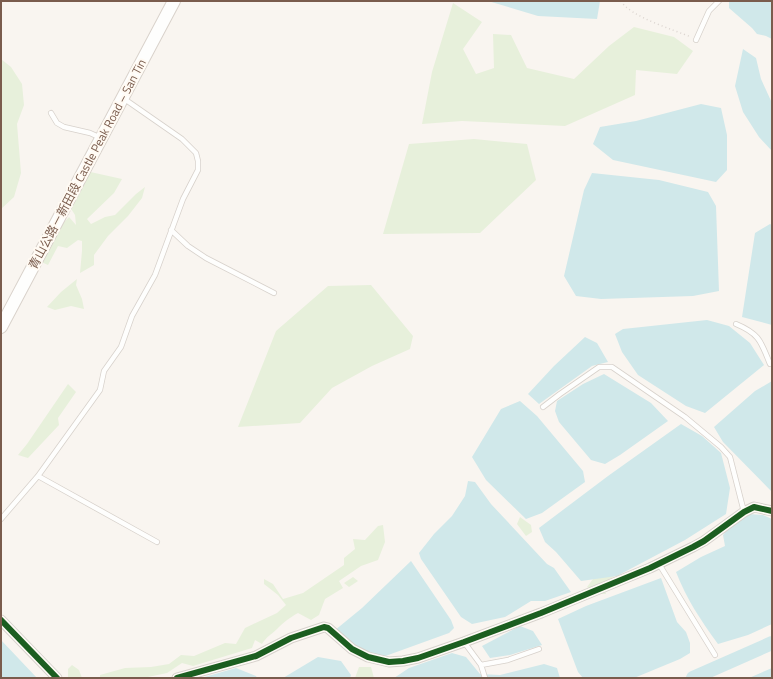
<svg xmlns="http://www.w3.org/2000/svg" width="773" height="679" viewBox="0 0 773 679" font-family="'Titillium Web','Noto Sans SC',sans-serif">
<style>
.green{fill:#e7f0db}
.water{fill:#d0e8ea}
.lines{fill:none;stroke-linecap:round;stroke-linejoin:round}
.river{stroke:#d0e8ea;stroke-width:14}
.lane-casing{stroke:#d7d1cb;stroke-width:6}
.street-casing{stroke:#d7d1cb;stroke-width:11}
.secondary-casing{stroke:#d9d2cb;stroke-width:14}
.path{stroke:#dcd5d0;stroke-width:1.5;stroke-dasharray:1 3;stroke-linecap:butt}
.lane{stroke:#fefefd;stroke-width:4.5}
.street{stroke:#fefefd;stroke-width:9}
.secondary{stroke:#fefefd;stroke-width:12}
.cycleway-casing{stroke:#fffaf3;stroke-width:8}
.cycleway{stroke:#1b5e20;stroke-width:6}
.labels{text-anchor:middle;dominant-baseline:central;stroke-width:4;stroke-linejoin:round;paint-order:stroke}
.street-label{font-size:12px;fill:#7a5c4d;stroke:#fffaf3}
</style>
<rect width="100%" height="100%" fill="#f9f5f0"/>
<path class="green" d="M 453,3 L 482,22 L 463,49 L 476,74 L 494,68 L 493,34 L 511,35 L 527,68 L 574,79 L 609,46 L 634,27 L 674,37 L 693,51 L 677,74 L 636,70 L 635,95 L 565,126 L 462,121 L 422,124 L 432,72 Z
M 1,59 L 11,67 L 22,84 L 24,105 L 17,124 L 21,173 L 14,197 L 1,209 Z
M 474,139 L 527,144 L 536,180 L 480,233 L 383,234 L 409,144 Z
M 86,171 L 122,179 L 114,193 L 87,219 L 91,224 L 105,217 L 115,215 L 136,194 L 145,187 L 142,198 L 128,216 L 108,236 L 94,255 L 94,265 L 80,273 L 82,251 L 82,241 L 78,240 L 67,248 L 58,246 L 48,265 L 39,261 L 52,235 L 69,217 L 76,225 L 75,215 L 68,204 Z
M 77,279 L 76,285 L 82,299 L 84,309 L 71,306 L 55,310 L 47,307 L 61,292 Z
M 371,285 L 413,336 L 410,349 L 372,366 L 332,388 L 300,423 L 238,427 L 276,331 L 328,286 Z
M 68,384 L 76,392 L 58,418 L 59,425 L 28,458 L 18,455 L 27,444 Z
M 520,517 L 531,525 L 532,532 L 526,536 L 517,524 Z
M 383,525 L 385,542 L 378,560 L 361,566 L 339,581 L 343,588 L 325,599 L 319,615 L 311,620 L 298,613 C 289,618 284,622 277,629 C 271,635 267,636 262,644 L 255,640 L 252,648 L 193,666 L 182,663 L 167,673 L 143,678 L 100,678 L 100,675 L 125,668 L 151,667 L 169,664 L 181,655 L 194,656 L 225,643 L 236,644 L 245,628 L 277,613 L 286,605 L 278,595 L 264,584 L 264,579 L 273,584 L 283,599 L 303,593 L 344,565 L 344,558 L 355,549 L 353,539 L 365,540 L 378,526 Z
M 617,574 L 606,582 L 605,591 L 606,594 L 599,594 L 587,587 L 593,579 Z
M 353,577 L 358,581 L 349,587 L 344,583 Z
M 72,665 L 79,670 L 82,678 L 68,678 L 68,669 Z
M 359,667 L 371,667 L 374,678 L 355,678 Z"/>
<path class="water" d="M 488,1 L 600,1 L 597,19 L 538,16 Z
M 729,1 L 772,1 L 772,39 L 766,36 L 757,34 L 752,28 L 729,8 Z
M 743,49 L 756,58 L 761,79 L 772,103 L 772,151 L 759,137 L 743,112 L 735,86 Z
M 701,104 L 721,108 L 727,135 L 727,170 L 716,182 L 613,160 L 593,144 L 600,127 L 636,121 Z
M 592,173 L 659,180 L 708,192 L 716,206 L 719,291 L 693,296 L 601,299 L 576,296 L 564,276 L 584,190 Z
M 770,224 L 772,225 L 772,325 L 742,317 L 755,233 Z
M 707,320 L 729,326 L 750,343 L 764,365 L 705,413 L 686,406 L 638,375 L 622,352 L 615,334 L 623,329 Z
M 585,337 L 597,343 L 608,362 L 592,366 L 539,404 L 528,394 L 554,366 Z
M 604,374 L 651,403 L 668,421 L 620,455 L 605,464 L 591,460 L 559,422 L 555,411 L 557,401 L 583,384 Z
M 772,381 L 772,492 L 723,442 L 714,427 L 755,391 Z
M 520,401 L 537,416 L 583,471 L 585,482 L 542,513 L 526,519 L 486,480 L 472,457 L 501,409 Z
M 681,424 L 702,436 L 721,453 L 730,488 L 726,514 L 685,540 L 617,576 L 581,581 L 556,552 L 545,542 L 539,528 L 608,476 Z
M 468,481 L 475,482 L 491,504 L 547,564 L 554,568 L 571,592 L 545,601 L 531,601 L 505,617 L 472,624 L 461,617 L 421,559 L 419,553 L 434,534 L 452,516 L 465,496 Z
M 749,514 L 763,515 L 772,519 L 772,624 L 748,635 L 718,644 C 700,619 687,600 676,572 L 701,557 L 725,546 L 723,535 L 732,524 Z
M 411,561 L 451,620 L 454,628 L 449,633 L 380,658 L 345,648 L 334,631 L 362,608 Z
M 661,578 L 677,622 L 686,632 L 690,643 L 690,653 L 680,659 L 634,678 L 583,678 L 578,672 L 558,619 L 586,606 Z
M 520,626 L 533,631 L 542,645 L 510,655 L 490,658 L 482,646 Z
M 1,640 L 37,678 L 1,678 Z
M 452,653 L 466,657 L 480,674 L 500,675 L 544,664 L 557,668 L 560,678 L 394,678 L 409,668 Z
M 318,657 L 341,661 L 351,675 L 350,678 L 283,678 Z
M 236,668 L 256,676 L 257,678 L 201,678 Z
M 772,668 L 772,678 L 749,678 Z"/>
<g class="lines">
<path class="river" d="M 693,678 L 772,643"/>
<g class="lane-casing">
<path id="lane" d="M 696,40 L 709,11 L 719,1
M 51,113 L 57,123 L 64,127 L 90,133 L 101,138
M 171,230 L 188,246 L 206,258 L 274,293
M 736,324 C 760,334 761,342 770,364 L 772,364
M 543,407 L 560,394 L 599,367 L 612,367 L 685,417 L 721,447 L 730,457 L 744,512
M 38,476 L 157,542
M 1,519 L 38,476 L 100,390 L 104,371 L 121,347 L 132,316 L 155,275 L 183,199 L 198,170 L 198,161 L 196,153 L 182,139 L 123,98
M 659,564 L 715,655
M 464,642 L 481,665 L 485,678
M 481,665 L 508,660 L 539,649"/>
</g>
<g class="street-casing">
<path id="street" d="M 1,620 L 57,678
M 177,678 L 256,656 L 291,638 L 324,627 L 328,628 L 352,649 L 368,657 L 389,662 L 403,661 L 418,658 L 464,642 L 541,613 L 650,568 L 693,547 L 704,541 L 744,512 L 754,507 L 772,511"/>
</g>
<g class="secondary-casing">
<path id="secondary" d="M 1,327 L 174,1"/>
</g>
<path class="path" d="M 621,1 C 629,16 674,30 691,37"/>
<use href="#lane" class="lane"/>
<use href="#street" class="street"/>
<use href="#secondary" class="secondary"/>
<g class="cycleway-casing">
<path id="cycleway" d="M 1,620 L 57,678
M 177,678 L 256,656 L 291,638 L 324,627 L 328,628 L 352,649 L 368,657 L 389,662 L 403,661 L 418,658 L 464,642 L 541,613 L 650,568 L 693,547 L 704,541 L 744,512 L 754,507 L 772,511"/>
</g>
<use href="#cycleway" class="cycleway"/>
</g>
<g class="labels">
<g class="street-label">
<text transform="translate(87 164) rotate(-62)">青山公路－新田段 Castle Peak Road – San Tin</text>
</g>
</g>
<rect width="773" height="679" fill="none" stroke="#7a5c4d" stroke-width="4"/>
</svg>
